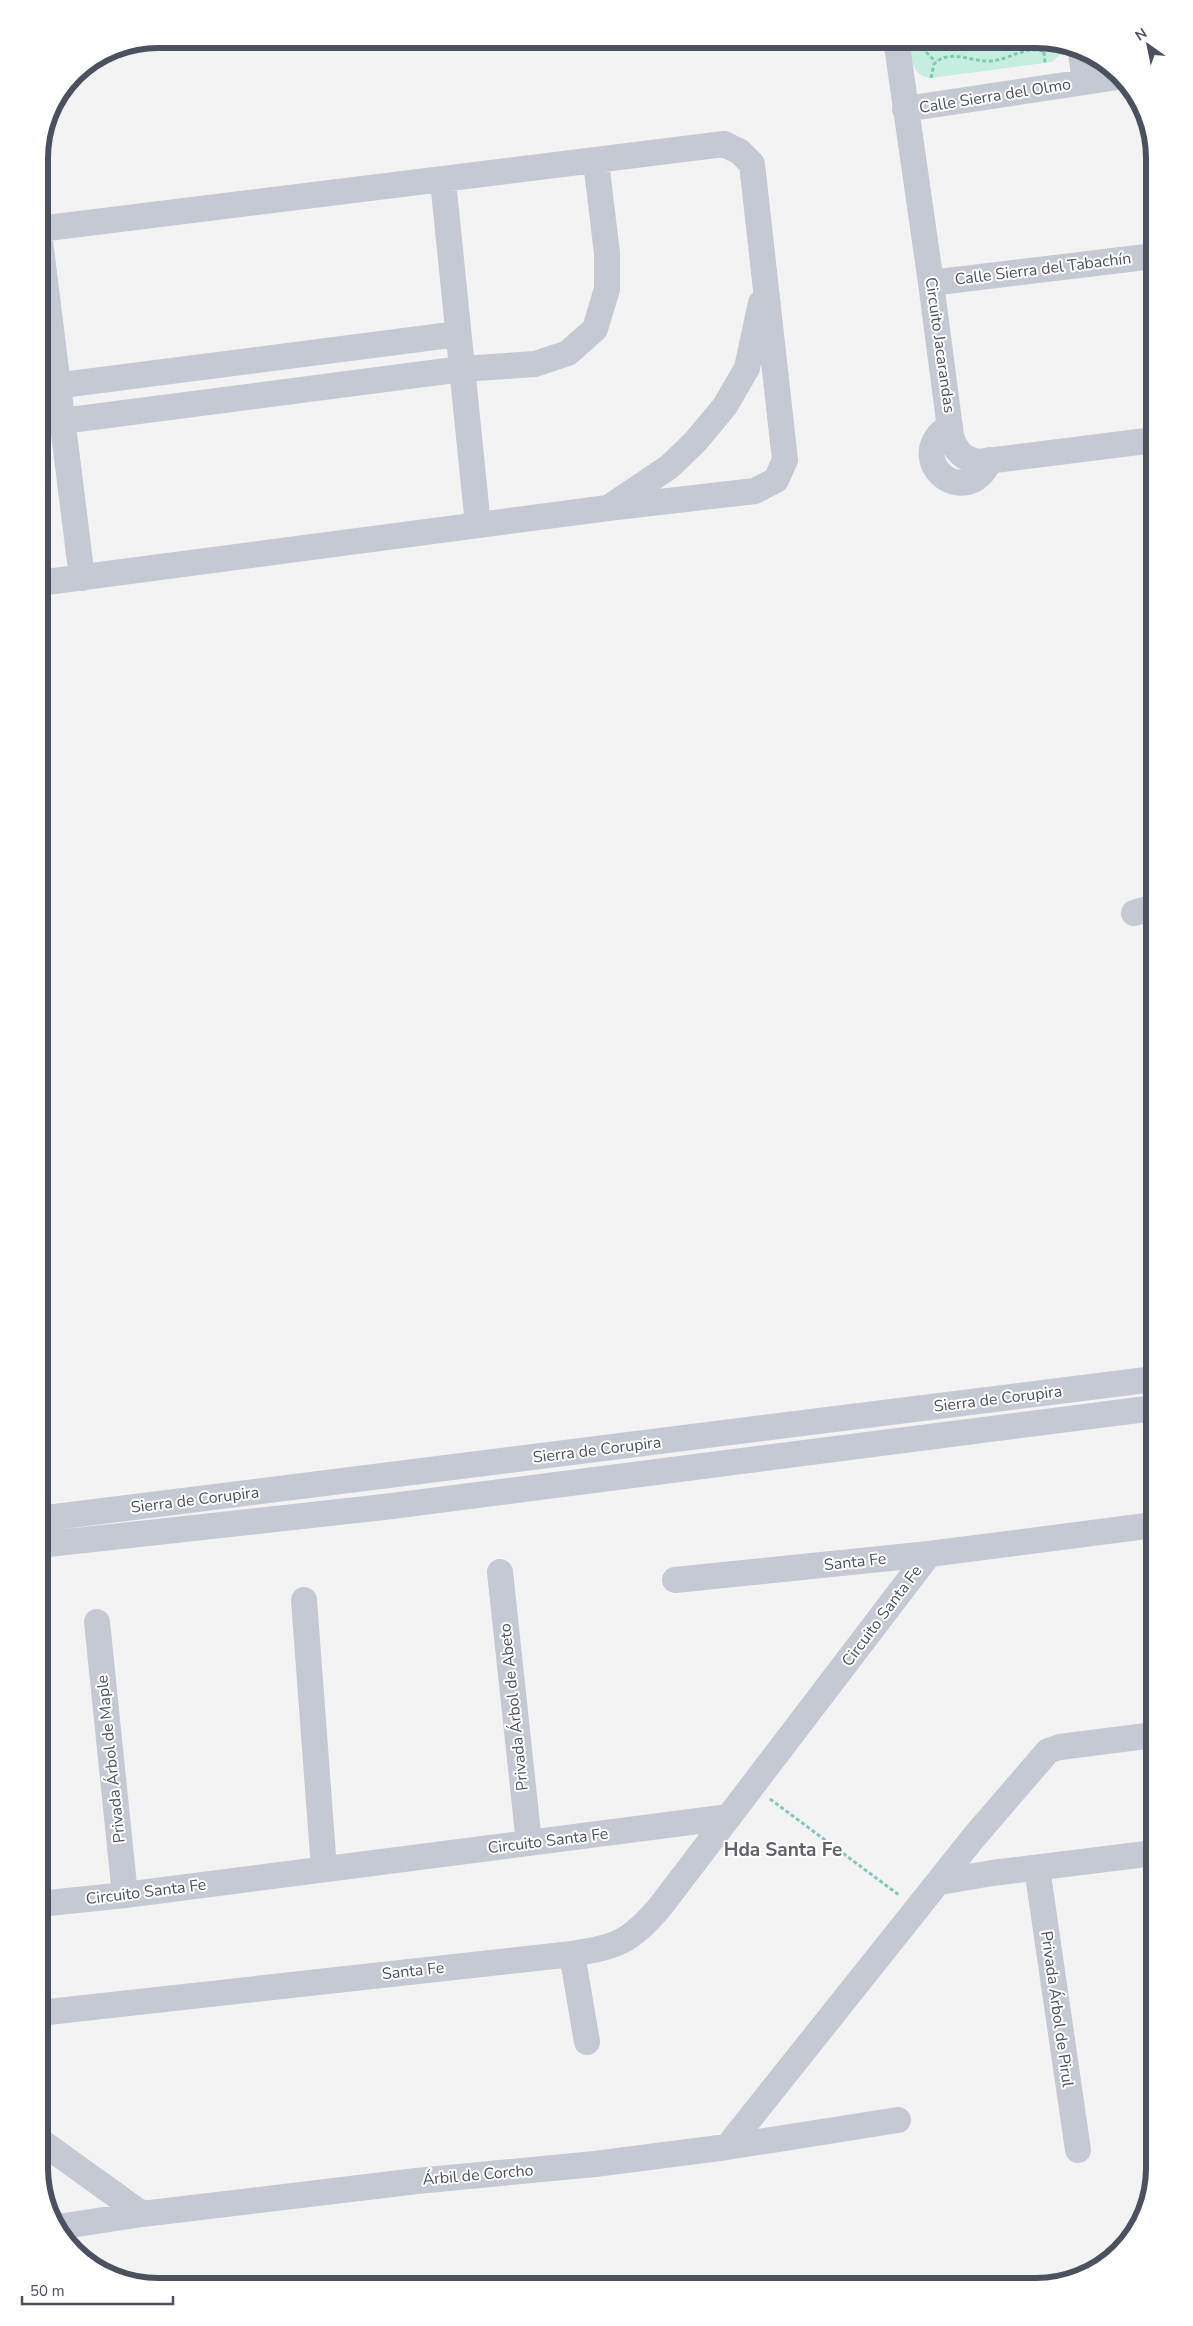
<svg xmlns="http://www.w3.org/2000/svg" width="1193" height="2326" viewBox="0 0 1193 2326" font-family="'Nunito Sans',sans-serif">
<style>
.education{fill:#e5e4e4}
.green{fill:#c6eede}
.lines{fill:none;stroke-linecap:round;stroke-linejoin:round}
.path{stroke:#7fcab5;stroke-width:3;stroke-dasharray:4 2.5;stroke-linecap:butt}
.minor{stroke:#c5c9d3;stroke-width:26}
.labels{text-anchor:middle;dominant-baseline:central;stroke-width:4;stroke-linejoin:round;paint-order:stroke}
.street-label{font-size:16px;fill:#4b515f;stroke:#fff}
.quarter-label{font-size:19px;font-weight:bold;fill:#5f6167;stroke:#fff}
.rim{fill:none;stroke:#4b515f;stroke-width:6}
</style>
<rect width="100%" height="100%" fill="#f4f3f3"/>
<path class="education" d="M 548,2277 L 547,2287 L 395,2287 L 454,2280 Z"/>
<path class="green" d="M 909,39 L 1044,39 L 1064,47 L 1063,52 L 1052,62 L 931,78 C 910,76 911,55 909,39 Z"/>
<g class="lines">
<path class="path" d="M 1043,39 L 1045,64
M 921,40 L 927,53 L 936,62
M 931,78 L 934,64 C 950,48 971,62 990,61 C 1009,60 1024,46 1043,51
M 770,1799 L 899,1895"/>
<path class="minor" d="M 896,39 L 931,283 L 951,436 C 956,452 963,459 979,462 L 1154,440
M 1081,53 L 1085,82
M 905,109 L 1118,77
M 443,181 L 478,525
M 39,233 L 82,578
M 931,283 L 1154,256
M 39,388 L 458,334
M 39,424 L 462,369 L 535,364 L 568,353 L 595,329 L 607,289 L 607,253 L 596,162
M 950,426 C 900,457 965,515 990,460
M 611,506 L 669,467 L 695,442 L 725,406 L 747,368 L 761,303
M 39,583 L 608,508 L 755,491 L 776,480 L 785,460 L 752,164 L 740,152 L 724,144 L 39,229
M 1134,913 L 1154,907
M 39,1519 L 1154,1379
M 39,1545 L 384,1507 L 1154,1408
M 500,1572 L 529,1843
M 675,1580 L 929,1554 L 1154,1525
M 304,1600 L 324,1869
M 97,1622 L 125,1895
M 1037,1868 L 1078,2150
M 940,1882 L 992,1873 L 1154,1853
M 39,1904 L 125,1895 L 729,1817
M 572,1954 L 587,2042
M 39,2013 L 572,1954 C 618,1946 629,1943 660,1907 L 929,1554
M 39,2140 L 142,2214
M 727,2147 L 974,1837 L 1048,1751 L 1060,1747 L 1154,1735
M 58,2227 L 142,2214 L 417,2181 L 595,2164 L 727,2147 L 898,2120"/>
</g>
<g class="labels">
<g class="street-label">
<text transform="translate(995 96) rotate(-9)">Calle Sierra del Olmo</text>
<text transform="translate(1043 269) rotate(-7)">Calle Sierra del Tabachín</text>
<text transform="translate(940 345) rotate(82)">Circuito Jacarandas</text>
<text transform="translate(998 1399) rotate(-7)">Sierra de Corupira</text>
<text transform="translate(597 1450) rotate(-7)">Sierra de Corupira</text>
<text transform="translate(195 1500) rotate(-7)">Sierra de Corupira</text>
<text transform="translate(855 1562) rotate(-6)">Santa Fe</text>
<text transform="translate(882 1616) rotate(-53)">Circuito Santa Fe</text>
<text transform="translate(514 1707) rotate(-96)">Privada Árbol de Abeto</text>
<text transform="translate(111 1759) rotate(-96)">Privada Árbol de Maple</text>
<text transform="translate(548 1841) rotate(-7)">Circuito Santa Fe</text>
<text transform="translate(146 1892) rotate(-7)">Circuito Santa Fe</text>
<text transform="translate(413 1971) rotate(-6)">Santa Fe</text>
<text transform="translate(1057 2009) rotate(82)">Privada Árbol de Pirul</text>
<text transform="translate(478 2175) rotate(-5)">Árbil de Corcho</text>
</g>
<g class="quarter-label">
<text x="783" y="1850">Hda Santa Fe</text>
</g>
</g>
<path d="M0 0H1193V2326H0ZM158 48H1036A110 110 0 0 1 1146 158V2168A110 110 0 0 1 1036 2278H158A110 110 0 0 1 48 2168V158A110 110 0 0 1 158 48Z" fill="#fff" fill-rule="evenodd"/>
<path class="rim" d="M158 48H1036A110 110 0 0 1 1146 158V2168A110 110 0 0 1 1036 2278H158A110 110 0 0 1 48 2168V158A110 110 0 0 1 158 48Z"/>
<g transform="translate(1148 45) rotate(327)" stroke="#ffffff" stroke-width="4" paint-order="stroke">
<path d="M0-4L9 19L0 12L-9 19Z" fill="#4b515f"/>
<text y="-8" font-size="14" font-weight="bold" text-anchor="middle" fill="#4b515f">N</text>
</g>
<path d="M22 2296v8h151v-8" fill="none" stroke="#4b515f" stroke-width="2.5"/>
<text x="30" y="2296" font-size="15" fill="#4b515f" stroke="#ffffff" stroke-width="4" paint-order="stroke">50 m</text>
</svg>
